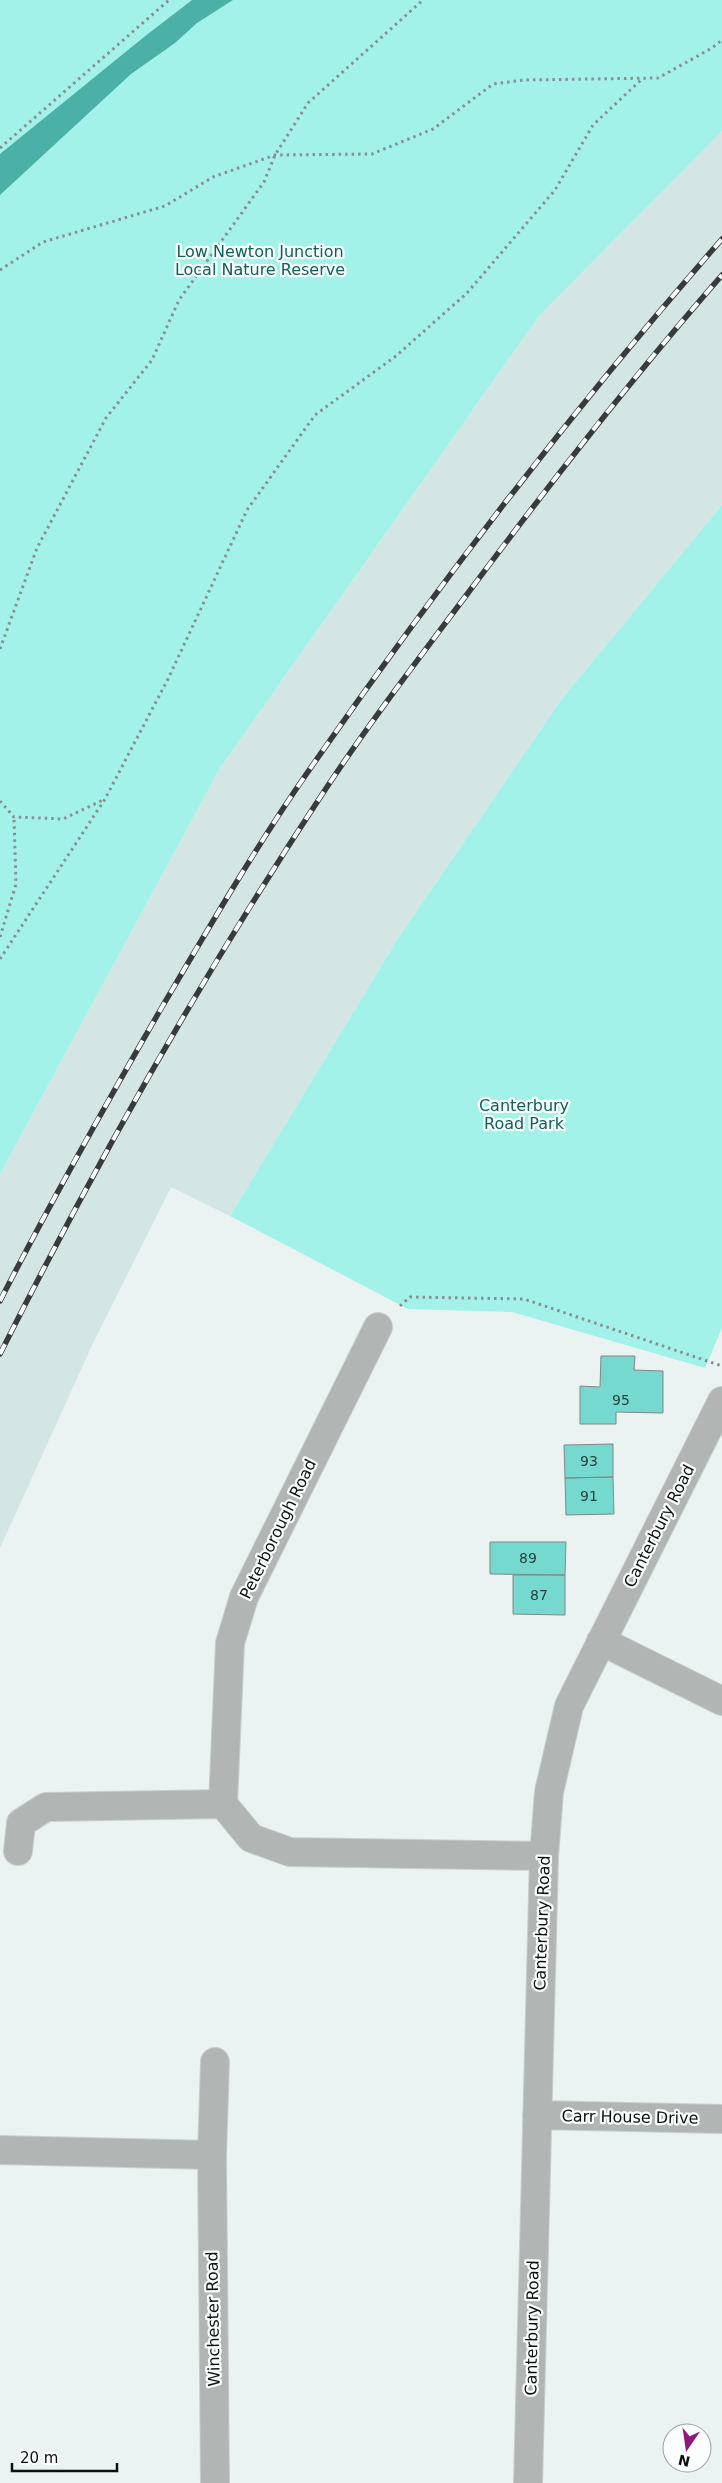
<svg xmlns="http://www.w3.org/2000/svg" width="722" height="2483" viewBox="0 0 722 2483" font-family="'DejaVu Sans',sans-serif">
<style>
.built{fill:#d4e6e3}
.green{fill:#a3f2e9}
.water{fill:#4bb1a7}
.building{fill:#76d9cf;stroke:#818988}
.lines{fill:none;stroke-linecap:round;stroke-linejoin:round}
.street-casing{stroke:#c7cfcd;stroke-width:30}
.path{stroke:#8a908f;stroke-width:3;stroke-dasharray:2.5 4;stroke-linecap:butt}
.street{stroke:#b1b5b4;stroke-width:28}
.rail-casing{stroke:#373b3b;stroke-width:5.5}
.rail{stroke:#fbfffe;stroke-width:4;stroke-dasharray:11;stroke-linecap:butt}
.labels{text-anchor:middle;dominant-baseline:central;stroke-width:4.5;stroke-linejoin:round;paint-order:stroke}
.number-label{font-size:14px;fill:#274240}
.park-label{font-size:16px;fill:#0a625b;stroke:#fbfffe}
.street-label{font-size:16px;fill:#0d1010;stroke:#fbfffe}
</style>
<rect width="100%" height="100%" fill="#eaf3f1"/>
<path class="built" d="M 722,131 L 722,505 L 561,700 L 397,940 L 230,1216 L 171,1187 L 94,1341 L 0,1548 L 0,1174 L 220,768 L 539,316 Z"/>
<path class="green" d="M 0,0 L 722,0 L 722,131 L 539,316 L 220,768 L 0,1174 Z
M 722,505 L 722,1328 L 705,1368 L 512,1312 L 408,1309 L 230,1216 L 397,940 L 561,700 Z"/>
<path class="water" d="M 192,0 L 233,0 L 197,23 L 175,43 L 131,74 L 0,195 L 0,154 L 144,37 Z"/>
<path class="building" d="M 601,1356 L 635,1356 L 634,1370 L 663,1371 L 663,1413 L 616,1412 L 616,1424 L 580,1424 L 580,1386 L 600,1387 Z
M 613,1444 L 613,1477 L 565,1478 L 564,1445 Z
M 613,1477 L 614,1514 L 566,1515 L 565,1478 Z
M 490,1542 L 566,1542 L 565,1575 L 490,1574 Z
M 513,1575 L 565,1575 L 565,1615 L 513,1614 Z"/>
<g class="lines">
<g class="street-casing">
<path id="street" d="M 378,1327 L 244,1597 L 230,1643 L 223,1804 L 251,1838 L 290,1852 L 544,1856
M 601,1641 L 722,1701
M 18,1851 L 21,1823 L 46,1807 L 223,1804
M 537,2115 L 722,2119
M 0,2150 L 212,2155 L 215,2483
M 212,2155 L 215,2062
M 528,2483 L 544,1856 L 549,1792 L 569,1706 L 722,1401"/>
</g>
<path class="path" d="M 0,148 L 169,0
M 0,270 L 43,242 L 165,206 L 213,177 L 275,155 L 372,154 L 433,129 L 493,84 L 524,80 L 658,78 L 712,48 L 722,40
M 0,649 L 37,548 L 106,418 L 152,360 L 179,300 L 264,182 L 275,155 L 308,103 L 423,0
M 0,801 L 14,817 L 63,819 L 103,800
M 0,937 L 16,884 L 14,817
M 0,959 L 105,799 L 168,679 L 247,510 L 315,415 L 396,356 L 467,293 L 555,190 L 593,125 L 642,79
M 400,1306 L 410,1297 L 524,1299 L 722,1366"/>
<use href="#street" class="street"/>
<g class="rail-casing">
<path id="rail" d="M 0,1301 C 51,1201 106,1104 162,1007 C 208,929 254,850 305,776 C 434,590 573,409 722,239
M 0,1354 C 97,1161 204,973 323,793 C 367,726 417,661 465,597 C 547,487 631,379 722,275"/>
</g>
<use href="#rail" class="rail"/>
</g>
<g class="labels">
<g class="number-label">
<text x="621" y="1400">95</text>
<text x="589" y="1461">93</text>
<text x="589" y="1496">91</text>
<text x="528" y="1558">89</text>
<text x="539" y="1595">87</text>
</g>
<g class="park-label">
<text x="260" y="251">Low Newton Junction<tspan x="260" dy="18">Local Nature Reserve</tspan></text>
<text x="524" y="1105">Canterbury<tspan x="524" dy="18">Road Park</tspan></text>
</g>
<g class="street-label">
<text transform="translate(659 1526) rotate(-63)">Canterbury Road</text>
<text transform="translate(278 1529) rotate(-64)">Peterborough Road</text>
<text transform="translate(542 1923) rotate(-88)">Canterbury Road</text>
<text transform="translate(630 2117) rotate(1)">Carr House Drive</text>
<text transform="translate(213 2319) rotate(-91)">Winchester Road</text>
<text transform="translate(532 2328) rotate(-89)">Canterbury Road</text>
</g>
</g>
<g transform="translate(687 2448) rotate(193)"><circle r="24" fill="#fbfffe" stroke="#9c9f9f"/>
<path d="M0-4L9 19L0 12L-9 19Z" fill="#8f1a7b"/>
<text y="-8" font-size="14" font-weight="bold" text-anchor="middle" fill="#0d1010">N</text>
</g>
<path d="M12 2463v8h105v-8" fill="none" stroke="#0d1010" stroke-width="2.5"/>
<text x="20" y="2463" font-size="15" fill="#0d1010" stroke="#fbfffe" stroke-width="4" paint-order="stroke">20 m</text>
</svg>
